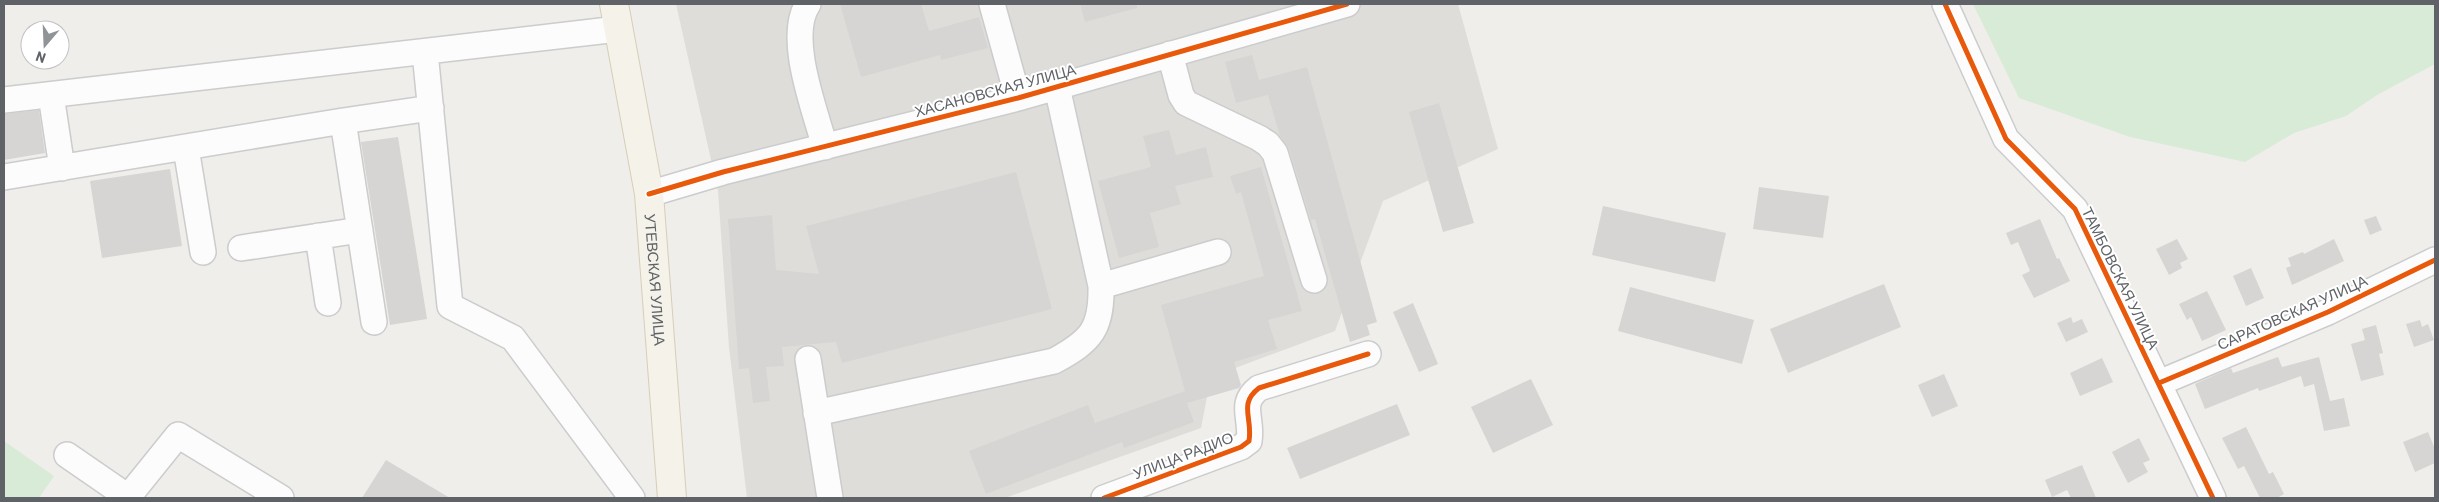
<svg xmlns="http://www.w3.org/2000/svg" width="2439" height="502" viewBox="0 0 2439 502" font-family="Barlow,sans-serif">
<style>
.industrial{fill:#dfddda}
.green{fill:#d8ebd6}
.building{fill:#d6d5d3}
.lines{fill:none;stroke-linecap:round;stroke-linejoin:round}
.minor-casing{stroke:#cbcccc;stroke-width:28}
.major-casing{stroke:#d7ceb8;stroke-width:30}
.minor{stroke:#fdfcfc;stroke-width:25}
.major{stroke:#f4f2e9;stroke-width:28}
.cycleway-casing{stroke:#fff;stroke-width:8}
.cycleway{stroke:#e8590c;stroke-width:5}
.labels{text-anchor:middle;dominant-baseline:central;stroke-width:4;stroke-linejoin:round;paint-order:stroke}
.street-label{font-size:15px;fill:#5f6368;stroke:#fff}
</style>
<rect width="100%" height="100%" fill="#efeeea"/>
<path class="industrial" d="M 676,4 L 1458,4 L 1498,149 L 1383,201 L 1335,331 L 1211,377 L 1201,428 L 1005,498 L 747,498 L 729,347 L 718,191 Z"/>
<path class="green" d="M 1973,4 L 2435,4 L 2435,64 L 2377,95 L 2346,116 L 2294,133 L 2245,162 L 2130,137 L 2019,98 Z
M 4,441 L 54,476 L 39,498 L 4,498 Z"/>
<path class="building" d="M 840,4 L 921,4 L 929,31 L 979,17 L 988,48 L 941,60 L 940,55 L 861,77 Z
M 1080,4 L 1137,4 L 1137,8 L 1085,22 Z
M 1252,55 L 1259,80 L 1307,67 L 1377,322 L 1367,325 L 1370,335 L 1350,342 L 1315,219 L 1311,220 L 1289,149 L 1280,136 L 1268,95 L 1236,103 L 1225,62 Z
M 1439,103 L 1474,223 L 1443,232 L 1409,112 Z
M 39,110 L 45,153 L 4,160 L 4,114 Z
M 1169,130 L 1176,155 L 1206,147 L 1213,177 L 1175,186 L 1181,204 L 1150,213 L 1159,247 L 1119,258 L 1098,181 L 1151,167 L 1143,136 Z
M 398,137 L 427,319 L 390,325 L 361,142 Z
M 1261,167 L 1302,311 L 1268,320 L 1277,349 L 1234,362 L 1241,385 L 1239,388 L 1187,403 L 1194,422 L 1124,448 L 1122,442 L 986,494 L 969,451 L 1088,405 L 1095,423 L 1185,391 L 1161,305 L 1264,276 L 1241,192 L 1236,194 L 1230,176 Z
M 170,169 L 182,246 L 102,258 L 90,181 Z
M 1016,172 L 1052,309 L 842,363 L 836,342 L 782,347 L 784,366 L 766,367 L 770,401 L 753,403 L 749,368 L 739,369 L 728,219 L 772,215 L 776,270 L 819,274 L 806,226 Z
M 1759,187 L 1829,196 L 1823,238 L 1753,229 Z
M 1603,206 L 1726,233 L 1715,282 L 1592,255 Z
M 2376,216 L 2382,230 L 2370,235 L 2364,220 Z
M 2040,219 L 2057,259 L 2059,258 L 2070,281 L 2034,298 L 2022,275 L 2030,271 L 2018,242 L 2011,245 L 2006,233 Z
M 2177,239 L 2188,259 L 2180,263 L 2182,268 L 2169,275 L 2156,249 Z
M 2334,239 L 2344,261 L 2292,285 L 2286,268 L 2291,266 L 2288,258 L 2303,252 L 2304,254 Z
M 2251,268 L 2264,298 L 2246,306 L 2233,276 Z
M 1884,284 L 1901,327 L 1788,373 L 1770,329 Z
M 1630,287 L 1754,320 L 1742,364 L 1618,331 Z
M 2207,291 L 2226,330 L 2202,341 L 2191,317 L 2187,320 L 2179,304 Z
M 1413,303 L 1438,364 L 1419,372 L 1393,312 Z
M 2071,317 L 2073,323 L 2082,319 L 2088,332 L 2066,342 L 2057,323 Z
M 2420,320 L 2422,327 L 2428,324 L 2434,340 L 2414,347 L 2406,324 Z
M 2376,325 L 2383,353 L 2379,354 L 2384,375 L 2361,381 L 2351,344 L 2365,340 L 2362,329 Z
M 2278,357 L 2282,367 L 2319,357 L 2330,401 L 2344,398 L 2350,426 L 2324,431 L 2314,384 L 2304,387 L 2301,376 L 2259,391 L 2258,388 L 2205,409 L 2195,384 L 2231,368 L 2233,373 Z
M 2102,358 L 2113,382 L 2080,396 L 2070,373 Z
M 1944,374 L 1958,406 L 1932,417 L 1918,385 Z
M 1531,379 L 1553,425 L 1493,453 L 1471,407 Z
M 1397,404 L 1410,435 L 1300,479 L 1287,448 Z
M 2246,427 L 2269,474 L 2273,472 L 2284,494 L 2277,498 L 2260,498 L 2244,466 L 2238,469 L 2222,438 Z
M 2428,432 L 2435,449 L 2435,463 L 2415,472 L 2403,442 Z
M 2139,438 L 2150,460 L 2143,463 L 2148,472 L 2128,483 L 2112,452 Z
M 386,460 L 450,498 L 362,498 Z
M 2082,465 L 2096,498 L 2071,498 L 2067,490 L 2052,497 L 2045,480 Z"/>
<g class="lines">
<g class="minor-casing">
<path id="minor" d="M 808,4 C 786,37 815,110 825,147
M 992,4 L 1018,98
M 1945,4 L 2006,139 L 2075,209 L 2213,498
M 425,52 L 450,306 L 513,338 L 632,498
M 1170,54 L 1181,95 L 1186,103 L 1259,138 L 1268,144 L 1275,153 L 1314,280
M 51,95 L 62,168
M 4,100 L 618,29
M 186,148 L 203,252
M 4,177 L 343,121
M 649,194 L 723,172 L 1018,98 L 1347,4
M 318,236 L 328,303
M 241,248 L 360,230
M 1101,286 L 1218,252
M 374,322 L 343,121 L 431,108
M 808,359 L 830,498
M 2159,383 L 2328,312 L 2435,260
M 816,413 L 1054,361 C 1091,341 1102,329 1101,286 L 1057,87
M 67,455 L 128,497 L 178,435 L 281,498
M 1104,498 L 1241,447 L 1249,441 C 1253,418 1238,404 1259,388 L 1368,354"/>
</g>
<g class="major-casing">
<g id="major">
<path id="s1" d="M 614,4 L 649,194 L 672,498"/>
</g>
</g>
<use href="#minor" class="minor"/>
<use href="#major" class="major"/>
<g class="cycleway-casing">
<path id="cycleway" d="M 1945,4 L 2006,139 L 2075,209 L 2213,498
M 649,194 L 723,172 L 1018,98 L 1347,4
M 2159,383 L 2328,312 L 2435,260
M 1104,498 L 1241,447 L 1249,441 C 1253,418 1238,404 1259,388 L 1368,354"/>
</g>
<use href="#cycleway" class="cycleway"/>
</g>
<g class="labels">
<g class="street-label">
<text transform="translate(995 90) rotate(-15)">ХАСАНОВСКАЯ УЛИЦА</text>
<text transform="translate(2121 278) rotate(64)">ТАМБОВСКАЯ УЛИЦА</text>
<text stroke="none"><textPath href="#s1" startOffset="279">УТЕВСКАЯ УЛИЦА</textPath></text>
<text transform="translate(2292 312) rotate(-24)">САРАТОВСКАЯ УЛИЦА</text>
<text transform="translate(1183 455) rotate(-21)">УЛИЦА РАДИО</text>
</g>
</g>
<rect width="2439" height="502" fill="none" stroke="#5f6368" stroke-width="10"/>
<g transform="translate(45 45) rotate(199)"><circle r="24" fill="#ffffff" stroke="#bfc1c3"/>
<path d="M0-4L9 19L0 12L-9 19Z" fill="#919496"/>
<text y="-8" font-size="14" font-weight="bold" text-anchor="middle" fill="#5f6368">N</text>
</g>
</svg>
